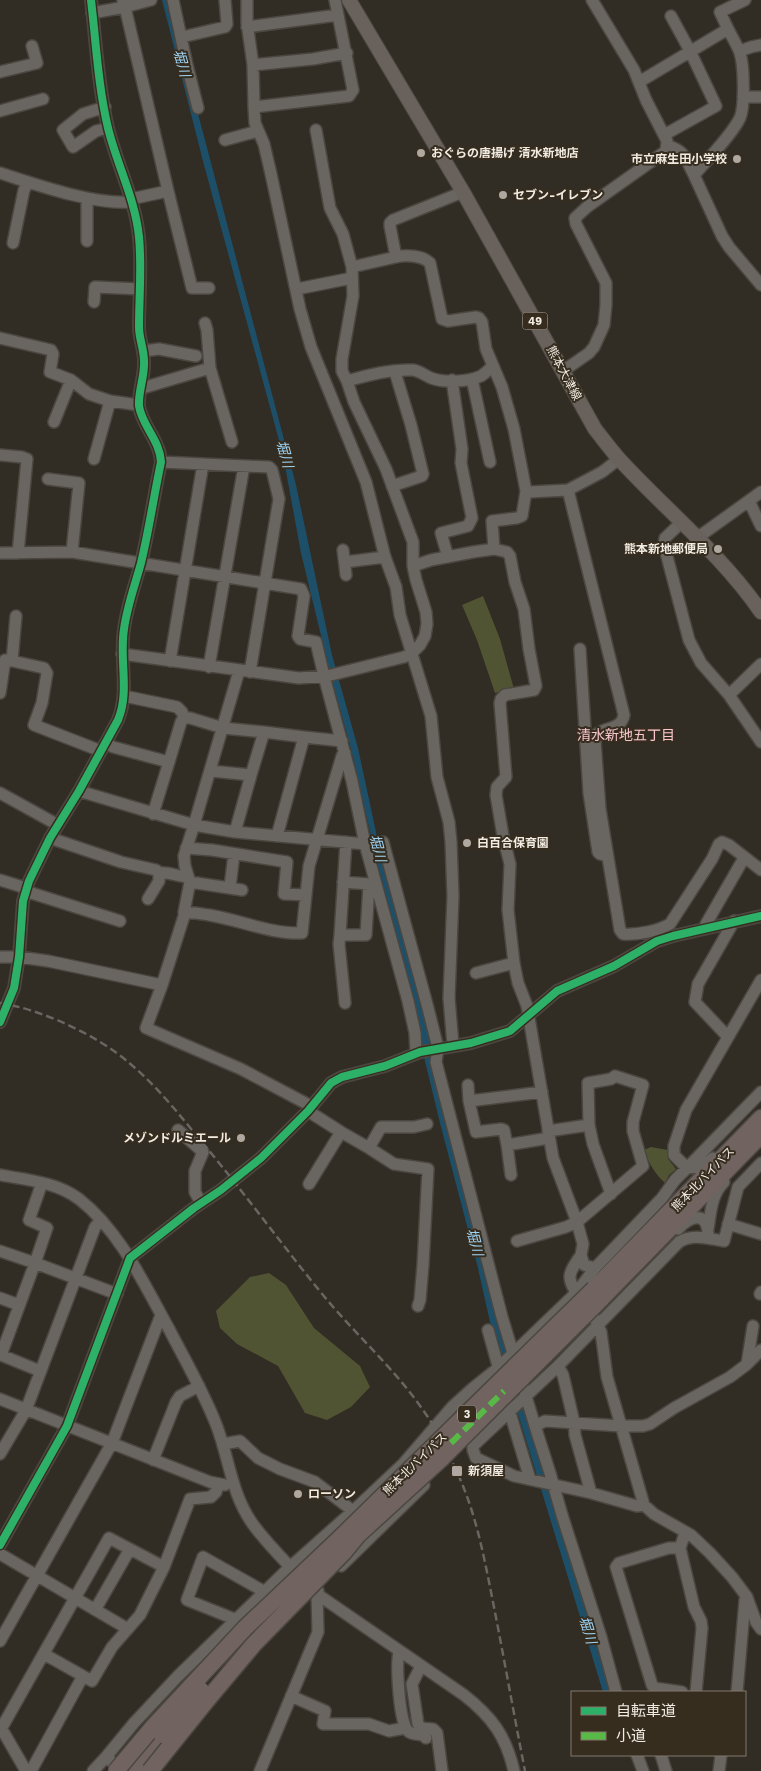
<svg xmlns="http://www.w3.org/2000/svg" width="761" height="1771" viewBox="0 0 761 1771" font-family="'Work Sans','Noto Sans JP',sans-serif">
<style>
.green{fill:#505432}
.water{fill:#1e4f68}
.lines{fill:none;stroke-linecap:round;stroke-linejoin:round}
.stream{stroke:#1e4f68;stroke-width:2.5}
.minor-casing{stroke:#4b4740;stroke-width:14}
.major-casing{stroke:#4b4740;stroke-width:16}
.highway-casing{stroke:#4b4740;stroke-width:19}
.minor{stroke:#696560;stroke-width:11}
.major{stroke:#69615c;stroke-width:14}
.highway{stroke:#706360;stroke-width:16}
.rail{stroke:#696560;stroke-width:2.5;stroke-dasharray:8 4;stroke-linecap:butt}
.highway-bridge-casing{stroke:#4b4740;stroke-width:19;stroke-linecap:butt}
.highway-bridge{stroke:#706360;stroke-width:16}
.quiet{stroke:#58b947;stroke-width:6;stroke-dasharray:12 6;stroke-linecap:butt}
.cycleway-casing{stroke:#362d1f;stroke-width:11}
.cycleway{stroke:#2db169;stroke-width:8}
.poi-dot{fill:#aea8a0;stroke:#362d1f;stroke-width:2}
.labels{text-anchor:middle;dominant-baseline:central;stroke-width:4;stroke-linejoin:round;paint-order:stroke}
.shield{fill:#362d1f;stroke:#b9b2a8;stroke-width:1}
.shield-label{font-size:11px;font-weight:bold;fill:#f1ebe2}
.poi-label{font-size:12px;font-weight:bold;fill:#f1ebe2;stroke:#362d1f;text-anchor:start}
.street-label{font-size:12px;fill:#f1ebe2;stroke:#362d1f}
.water-label{font-size:14px;font-style:italic;fill:#9ed4f6;stroke:#362d1f}
.neighbourhood-label{font-size:14px;fill:#f9c6ce;stroke:#362d1f}
</style>
<rect width="100%" height="100%" fill="#312c24"/>
<path class="green" d="M 483,596 L 500,639 L 514,689 L 495,693 L 477,640 L 462,605 Z
M 651,1147 L 668,1150 L 668,1159 L 676,1169 L 669,1175 L 665,1183 C 654,1173 649,1163 644,1150 Z
M 269,1273 L 286,1285 L 314,1328 L 360,1366 L 370,1387 L 351,1407 L 327,1420 L 305,1413 L 278,1366 L 237,1344 L 220,1328 L 216,1311 L 250,1277 Z"/>
<path class="water" d="M 162,0 L 168,0 L 296,485 L 332,655 L 358,748 L 379,846 L 423,1004 L 432,1057 L 492,1297 L 610,1692 L 603,1692 L 519,1417 L 497,1353 L 477,1264 L 440,1123 L 424,1057 L 413,995 L 378,866 L 350,745 L 332,681 L 301,553 L 283,455 L 204,165 Z"/>
<g class="lines">
<path class="stream" d="M 749,1369 L 758,1361"/>
<g class="minor-casing">
<path id="minor" d="M 173,0 L 187,65 L 198,108
M 247,0 L 247,23 L 253,65 L 254,107 L 349,96 L 353,90 L 335,0
M 123,1 L 125,7 L 151,0
M 92,13 L 125,7 L 168,191
M 247,27 L 338,15
M 728,29 C 732,37 737,45 740,53 C 744,66 745,106 740,118 C 731,136 708,159 694,175 L 722,236 L 729,247 L 761,285
M 182,37 L 225,27 L 227,24 L 225,0
M 740,51 L 751,47 L 761,45
M 253,65 L 313,59 L 347,53
M 0,72 L 37,63 L 32,46
M 639,82 L 728,29 L 720,12 L 745,0
M 743,97 L 761,97
M 105,107 L 83,114 L 63,130 L 73,147 L 96,131 L 108,128
M 254,107 L 255,123 L 264,144 L 271,174 L 300,309 L 311,347 L 366,482 L 385,557 L 396,587 L 400,615 L 431,716 L 437,777 L 449,822 L 451,842 L 453,896 L 449,998 L 453,1045
M 0,111 L 43,99
M 316,130 L 330,208 L 343,234 L 352,267 L 353,296 L 342,359 L 342,371 L 347,381
M 664,135 L 716,106 L 690,51 L 671,16
M 225,140 L 258,131
M 668,146 C 685,150 686,160 694,175
M 0,173 C 37,185 94,205 132,202
M 463,192 L 393,220 L 390,223 L 390,226 L 396,257 C 406,255 422,255 430,263 L 442,319 L 448,321 L 476,317 L 479,318 L 482,322 L 486,349 L 502,387 L 514,429 L 526,491 L 522,516 L 517,518 L 492,521 L 494,549
M 131,199 L 168,191 L 192,288 L 209,288
M 87,241 L 87,198
M 13,243 L 24,190 L 28,182
M 352,267 L 396,257
M 297,289 L 352,278
M 94,302 L 95,287 L 140,289
M 205,323 L 207,330 L 210,368 L 232,442
M 0,338 L 51,350 L 53,354 L 50,372 L 71,380 L 89,394 L 110,401 L 139,405
M 144,351 L 159,349 L 196,356
M 563,371 L 589,353 L 594,347 L 604,325 L 606,305 L 606,283 L 576,224 L 575,218 L 587,207 L 666,151 L 667,141 L 646,100 L 634,70 L 592,0
M 472,379 L 490,462
M 142,386 L 146,387 L 210,368
M 54,422 L 71,380
M 0,455 L 22,457 L 27,459 L 18,553
M 94,459 L 110,401
M 161,462 L 269,467 L 272,470 L 279,499 L 250,672
M 48,479 L 79,483 L 72,552
M 392,486 L 422,476 L 423,474 L 411,425 L 395,372
M 568,490 L 624,715 C 622,729 606,727 597,734 L 595,741 L 600,809 L 620,930 L 623,934 C 637,935 658,931 670,924 L 712,859 L 719,844 L 722,842 L 729,845 L 761,870
M 526,491 L 530,492 L 568,490 L 602,472 L 619,459
M 749,501 L 761,526
M 682,522 L 665,538 L 664,545 L 689,640 L 701,663 L 729,695 L 761,664
M 697,538 L 761,492
M 343,550 L 346,575
M 0,553 L 72,552 L 301,589 L 304,596 L 298,636 L 300,639 L 316,642 L 324,676 L 352,781 L 365,844 L 408,1001 L 415,1033 L 416,1053
M 448,557 L 441,533 L 468,526 L 472,518 L 461,463 L 462,449 L 452,380
M 345,562 L 385,557
M 413,566 L 431,560 L 473,552 L 494,549 L 507,552 L 510,556 L 515,582 L 524,609 L 529,649 L 536,686 L 534,690 L 505,695 L 501,699 L 500,703 L 506,777 L 497,787 L 496,795 L 503,836 L 510,864 L 508,910 L 514,963 L 518,983 L 527,1006 L 553,1158 L 577,1222 L 583,1244 L 581,1255 L 584,1265 L 595,1268
M 580,649 L 589,793 L 598,852 L 600,854 L 607,856
M 122,654 L 299,678 L 327,676 L 404,657 L 413,652 L 420,645 L 425,636 L 427,624 L 426,612 L 416,580 L 413,566 L 413,542 L 386,469 L 354,402 L 347,381 C 368,375 391,369 413,370 C 420,371 424,375 431,378 C 444,383 468,382 481,376 C 486,373 489,369 493,366
M 12,661 L 44,668 L 47,673 L 42,703 L 34,725 L 101,751
M 170,661 L 203,464
M 209,667 L 244,466
M 239,671 L 194,825 L 184,856 L 185,866 L 190,882 L 184,912 L 185,913 L 162,985 L 146,1028 L 241,1069 L 311,1106
M 0,693 L 5,660 L 12,661 L 16,616
M 729,695 L 761,742
M 124,696 L 177,707 L 182,712 L 184,718
M 264,732 L 304,737 L 277,836
M 304,737 L 342,741
M 106,743 L 113,747 L 169,762 L 153,814
M 169,762 L 181,722 L 184,718 L 190,718 L 223,728 L 264,732 L 251,775 L 211,771
M 79,791 L 194,825 L 235,832 L 365,844
M 0,793 L 58,825
M 235,832 L 251,775
M 50,838 L 121,862 L 156,870 L 159,873 L 159,881 L 148,899
M 383,842 L 428,1008 L 438,1048 L 436,1062 L 502,1317 L 535,1426
M 186,848 L 212,850 L 287,862 L 284,894 L 306,895
M 159,873 C 168,871 178,877 188,877
M 0,880 L 26,888
M 190,882 L 242,890
M 343,882 L 369,884 L 366,935 L 340,935 L 339,944 L 345,1003
M 230,887 L 234,854
M 25,891 L 120,921
M 185,913 C 192,912 201,914 209,915 C 240,920 270,934 302,933 L 309,866 L 342,756 L 345,753
M 706,928 L 706,924 L 744,858
M 340,935 L 346,842
M 0,957 L 19,957 L 48,961 L 162,985
M 476,973 L 514,963
M 761,980 L 686,1110 L 674,1146 L 674,1155 L 687,1168 L 761,1092
M 0,1022 L 14,988 L 19,957 L 23,901 L 29,881 L 50,838 L 79,791 L 118,720 C 130,691 119,660 124,629 C 127,606 135,585 141,563 C 149,530 154,495 161,462 C 160,440 142,426 139,406 C 138,391 145,376 144,361 C 144,349 139,339 139,327 C 139,297 142,267 139,237 C 135,198 117,165 108,128 C 98,86 96,42 91,0
M 728,1037 L 695,1002 L 698,984 L 734,921
M 468,1085 L 469,1101 L 476,1132 L 501,1129 L 504,1130 L 507,1145
M 469,1101 L 542,1092
M 308,1111 L 341,1132 L 309,1184
M 178,1130 L 203,1152 L 195,1171 L 195,1192 L 201,1203
M 548,1131 L 589,1125 L 593,1144 L 611,1194
M 341,1132 L 369,1148 L 381,1127 L 414,1127 L 427,1124
M 369,1148 L 394,1164 L 428,1169 L 423,1265 L 420,1300 L 418,1306
M 0,1175 C 27,1180 56,1182 79,1199 C 120,1231 144,1284 169,1329 C 185,1360 203,1391 216,1424 C 229,1457 231,1493 252,1523 C 264,1540 280,1556 294,1571
M 511,1175 L 507,1145 L 549,1138
M 42,1183 L 29,1220 L 47,1228 L 35,1263 L 117,1294
M 728,1224 L 761,1234
M 678,1229 C 690,1217 706,1210 708,1233
M 708,1229 C 711,1212 711,1195 724,1182
M 517,1241 L 566,1227 L 577,1222 L 643,1166 L 633,1131 L 633,1122 L 643,1085 L 615,1076 L 611,1079 L 588,1083 L 589,1125
M 0,1251 L 35,1263 L 1,1355 L 40,1371
M 760,1294 L 761,1292
M 0,1298 L 19,1305
M 580,1298 C 565,1278 568,1274 581,1255
M 595,1319 L 601,1332 L 607,1377 L 644,1505 L 654,1514 L 691,1535 L 710,1553 L 732,1577 L 747,1597 L 756,1622 L 761,1629
M 488,1330 L 500,1373
M 747,1364 L 753,1326
M 558,1366 L 563,1375 L 574,1422 L 575,1435 L 591,1493
M 0,1399 L 210,1482 L 225,1485
M 508,1406 L 530,1479
M 223,1444 L 240,1441 L 258,1458 L 280,1469 L 315,1482 L 353,1511
M 0,1454 L 26,1410 L 95,1227 L 100,1221
M 153,1460 L 176,1402 L 180,1396 L 199,1386
M 644,1505 L 637,1506 L 591,1493 L 514,1476 L 476,1458 L 473,1450 L 473,1446 L 558,1366 L 679,1242 C 693,1233 709,1239 724,1241 L 738,1187 L 761,1163
M 0,1545 L 67,1426 L 130,1258 L 194,1208 L 221,1190 L 261,1158 L 308,1111 L 331,1083 L 342,1077 L 385,1066 L 420,1052 L 471,1043 L 510,1031 L 557,991 L 614,966 L 657,941 L 673,936 L 761,916
M 680,1548 L 694,1607 L 701,1621 L 702,1628 L 696,1692
M 0,1554 L 128,1629
M 341,1566 L 424,1485
M 305,1583 L 317,1594 L 464,1695 C 492,1717 506,1736 514,1771
M 95,1610 L 130,1549
M 237,1620 L 187,1600 L 203,1557 L 265,1592
M 0,1641 L 112,1443 L 161,1315
M 399,1652 C 396,1664 399,1723 408,1731 C 412,1735 418,1734 423,1735 L 426,1738
M 421,1666 L 412,1684 L 418,1724 L 421,1728 L 433,1729 L 437,1733 L 442,1771
M 83,1676 L 92,1681 L 112,1647 L 140,1615 L 164,1567 L 190,1499 L 211,1497 L 216,1492 L 218,1485
M 616,1692 L 601,1637 L 562,1515 L 550,1473 L 535,1426 L 545,1421 L 621,1426 L 643,1426 L 650,1424 L 674,1408 L 730,1377 L 746,1365 L 761,1350
M 682,1692 L 655,1688 L 652,1685 L 616,1567 L 619,1563 L 669,1548 L 680,1548 L 685,1533
M 737,1692 L 745,1600 L 747,1598
M 291,1696 L 325,1711 L 323,1724 L 369,1724 L 389,1731 L 405,1728
M 0,1726 L 26,1771
M 1,1729 L 109,1538 L 164,1567
M 637,1755 L 643,1771
M 661,1755 L 666,1771
M 106,1757 L 134,1723 L 178,1676 L 290,1567 L 353,1511 L 403,1464 L 452,1407 L 473,1388 L 498,1368 L 576,1293 L 595,1268 L 662,1198 L 675,1180 L 687,1168 L 702,1167 L 713,1158
M 31,1771 L 83,1676 L 44,1654
M 93,1771 L 106,1757 L 111,1761
M 260,1771 L 318,1632 L 317,1594 L 318,1591
M 719,1771 L 721,1755"/>
</g>
<g class="major-casing">
<path id="major" d="M 349,0 L 463,192 L 595,429 C 603,439 611,450 620,460 C 666,510 722,555 761,612"/>
</g>
<g class="highway-casing">
<path id="highway" d="M 594,1289 L 761,1118
M 601,1299 L 761,1135
M 133,1771 L 162,1735"/>
</g>
<use href="#minor" class="minor"/>
<use href="#major" class="major"/>
<use href="#highway" class="highway"/>
<path class="rail" d="M 0,1003 C 40,1009 97,1035 128,1062 C 156,1085 178,1113 201,1141 C 243,1191 282,1245 323,1295 C 355,1334 394,1368 423,1410 C 436,1428 447,1450 456,1470 C 476,1512 484,1557 493,1602 C 504,1658 514,1715 525,1771"/>
<g class="highway-bridge-casing">
<path id="highway-bridge" d="M 359,1534 L 441,1459 L 601,1299
M 162,1735 L 201,1690
M 116,1771 L 153,1727 L 245,1628 L 339,1539 L 594,1289
M 150,1771 L 207,1700 L 254,1644 L 344,1552 L 358,1535"/>
</g>
<use href="#highway-bridge" class="highway-bridge"/>
<path class="quiet" d="M 451,1443 L 504,1391"/>
<g class="cycleway-casing">
<path id="cycleway" d="M 0,1022 L 14,988 L 19,957 L 23,901 L 29,881 L 50,838 L 79,791 L 118,720 C 130,691 119,660 124,629 C 127,606 135,585 141,563 C 149,530 154,495 161,462 C 160,440 142,426 139,406 C 138,391 145,376 144,361 C 144,349 139,339 139,327 C 139,297 142,267 139,237 C 135,198 117,165 108,128 C 98,86 96,42 91,0
M 0,1545 L 67,1426 L 130,1258 L 194,1208 L 221,1190 L 261,1158 L 308,1111 L 331,1083 L 342,1077 L 385,1066 L 420,1052 L 471,1043 L 510,1031 L 557,991 L 614,966 L 657,941 L 673,936 L 761,916"/>
</g>
<use href="#cycleway" class="cycleway"/>
</g>
<g class="poi-dot">
<circle cx="421" cy="153" r="5"/>
<circle cx="737" cy="159" r="5"/>
<circle cx="503" cy="195" r="5"/>
<circle cx="718" cy="549" r="5"/>
<circle cx="467" cy="843" r="5"/>
<circle cx="241" cy="1138" r="5"/>
<rect x="451" y="1465" width="12" height="12" rx="2.5"/>
<circle cx="298" cy="1494" r="5"/>
</g>
<g class="labels">
<g class="shield">
<rect x="522.5" y="312.5" width="25" height="17" rx="4"/>
<rect x="458" y="1405.5" width="18" height="17" rx="4"/>
</g>
<g class="shield-label">
<text x="535" y="321">49</text>
<text x="467" y="1414">3</text>
</g>
<g class="poi-label">
<text x="431" y="153">おぐらの唐揚げ 清水新地店</text>
<text x="727" y="159" text-anchor="end">市立麻生田小学校</text>
<text x="513" y="195">セブン-イレブン</text>
<text x="708" y="549" text-anchor="end">熊本新地郵便局</text>
<text x="477" y="843">白百合保育園</text>
<text x="231" y="1138" text-anchor="end">メゾンドルミエール</text>
<text x="468" y="1471">新須屋</text>
<text x="308" y="1494">ローソン</text>
</g>
<g class="street-label">
<text transform="translate(564 373) rotate(62)">熊本大津線</text>
<text transform="translate(703 1179) rotate(-46)">熊本北バイパス</text>
<text transform="translate(415 1464) rotate(-44)">熊本北バイパス</text>
</g>
<g class="water-label">
<text transform="translate(182 63) rotate(75)">堀川</text>
<text transform="translate(285 454) rotate(75)">堀川</text>
<text transform="translate(378 848) rotate(76)">堀川</text>
<text transform="translate(475 1242) rotate(76)">堀川</text>
<text transform="translate(588 1630) rotate(73)">堀川</text>
</g>
<g class="neighbourhood-label">
<text x="626" y="735">清水新地五丁目</text>
</g>
</g>
<rect x="571" y="1691" width="175" height="65" fill="#362d1f" stroke="#81796d"/>
<rect x="581" y="1707" width="25" height="8" fill="#2db169" stroke="#81796d"/>
<text x="616" y="1716" font-size="15" fill="#f1ebe2">自転車道</text>
<rect x="581" y="1732" width="25" height="8" fill="#58b947" stroke="#81796d"/>
<text x="616" y="1741" font-size="15" fill="#f1ebe2">小道</text>
</svg>
